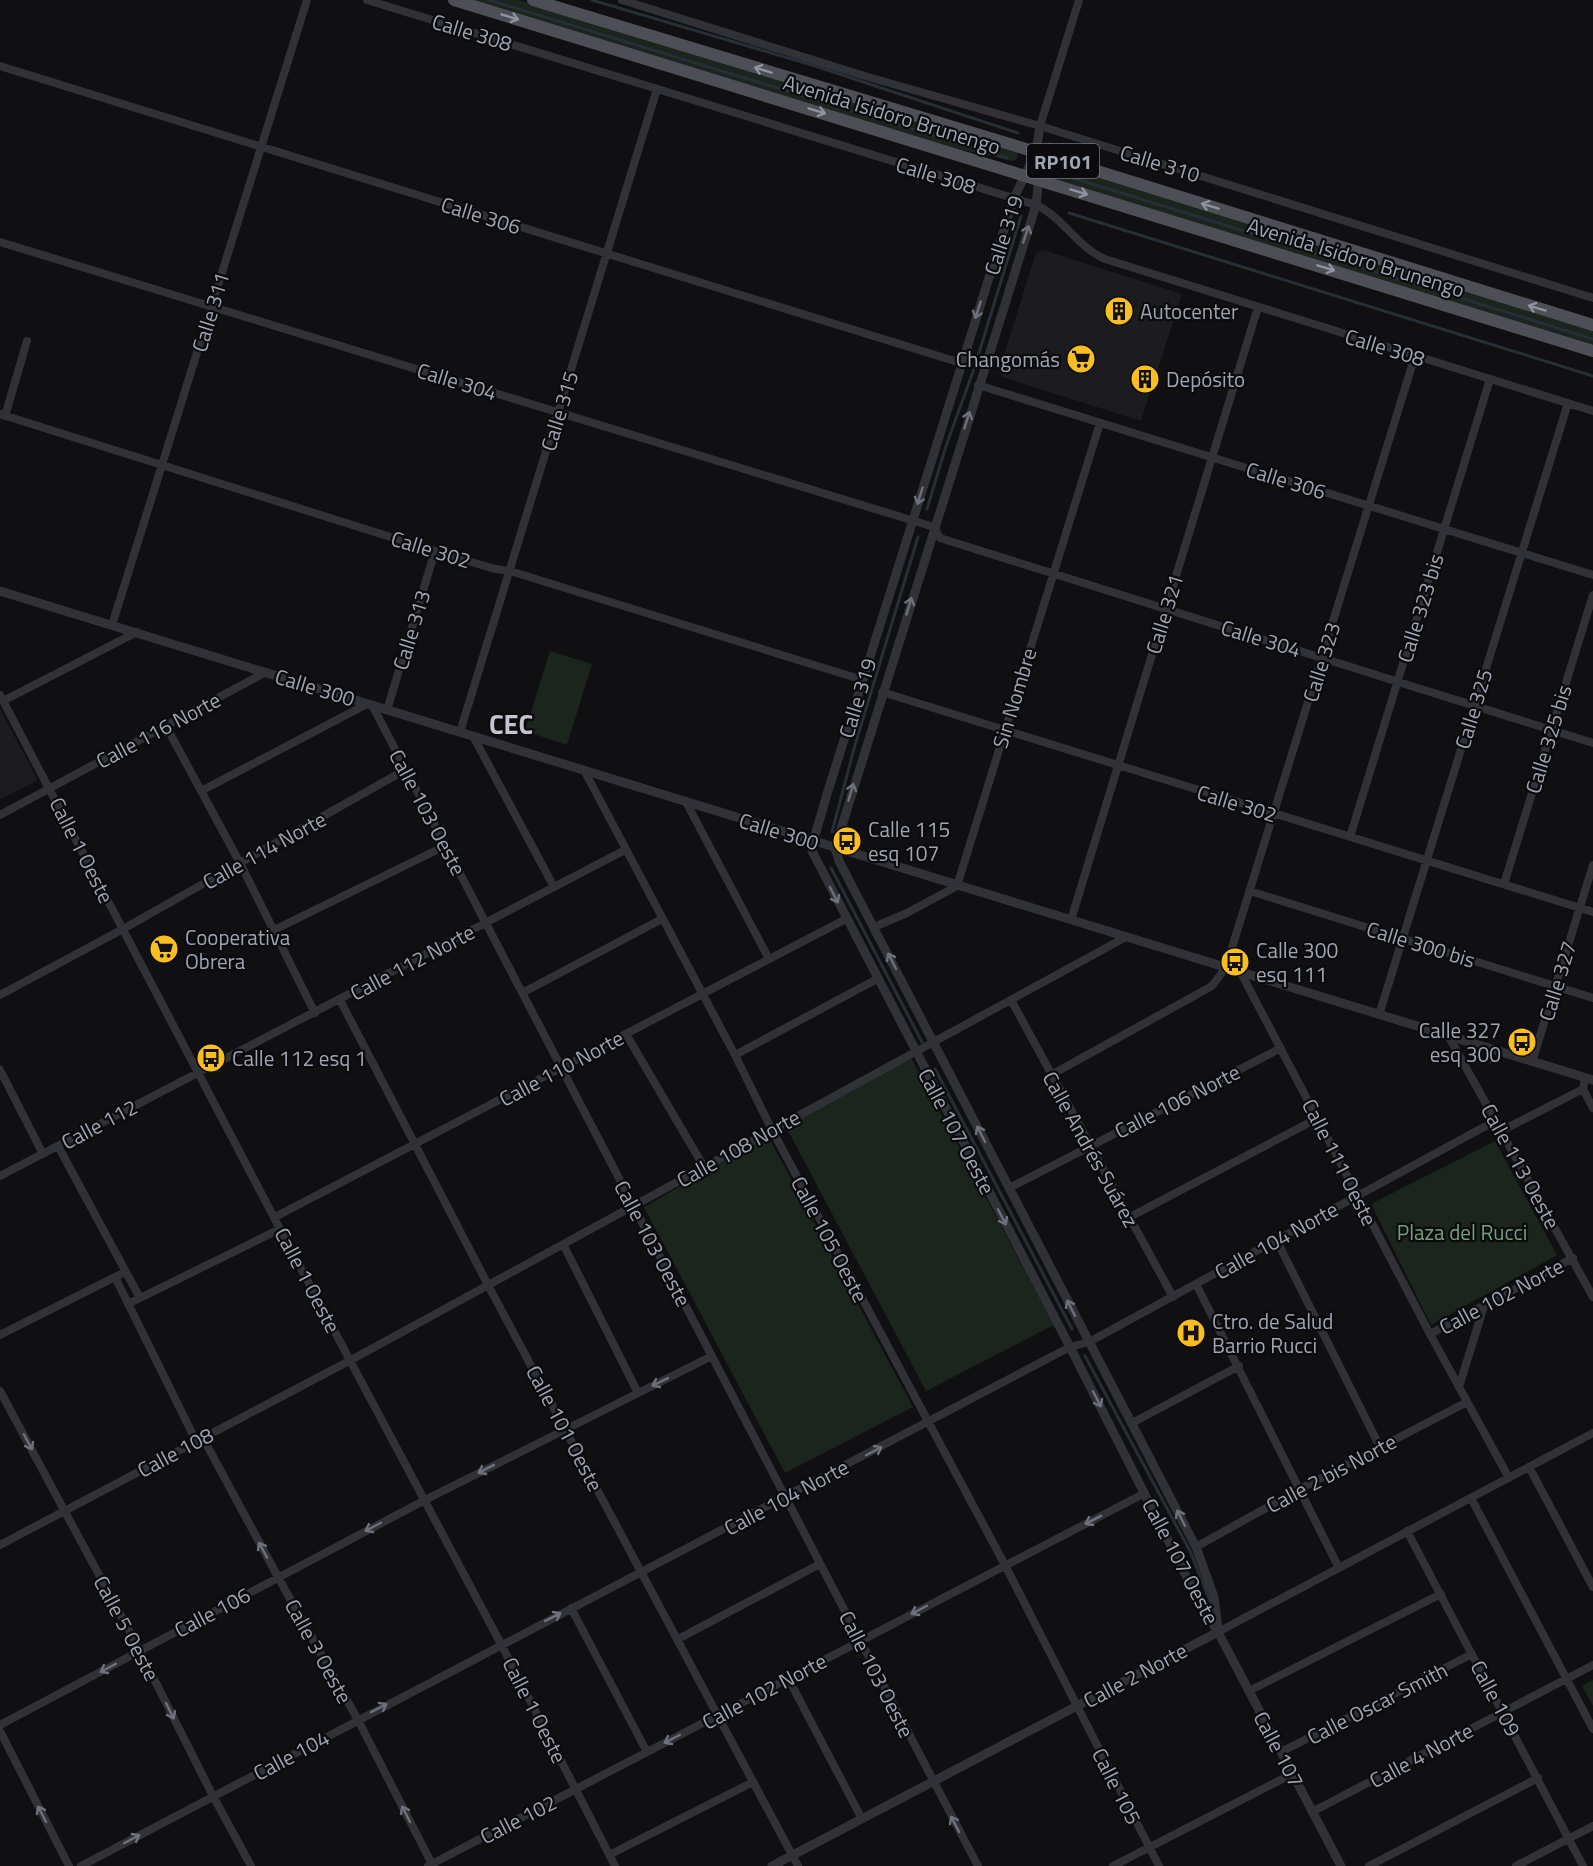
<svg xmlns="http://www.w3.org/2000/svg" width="1593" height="1866" viewBox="0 0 1593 1866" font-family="'Titillium Web',sans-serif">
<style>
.built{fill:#1c1c1f}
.green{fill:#1c241e}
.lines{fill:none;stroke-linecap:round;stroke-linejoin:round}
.stream{stroke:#262e36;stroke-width:3}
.minor{stroke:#313237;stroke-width:8}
.tertiary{stroke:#313237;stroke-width:9}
.primary{stroke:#4d4e56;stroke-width:12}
.oneway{stroke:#8f94a0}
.oneway2{stroke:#6e717b}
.labels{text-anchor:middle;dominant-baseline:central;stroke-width:4.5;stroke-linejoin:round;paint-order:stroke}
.shield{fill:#0b0b0d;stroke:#737781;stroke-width:1.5}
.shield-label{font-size:20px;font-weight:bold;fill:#a0a5b3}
.street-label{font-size:21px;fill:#a0a5b3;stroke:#0b0b0d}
.poi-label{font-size:21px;fill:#a0a5b3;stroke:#0b0b0d;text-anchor:start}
.park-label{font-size:21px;fill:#76a07b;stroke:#0b0b0d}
.district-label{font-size:27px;font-weight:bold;fill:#c2c4cf;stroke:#0b0b0d}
</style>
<rect width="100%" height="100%" fill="#101012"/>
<path class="built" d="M 1043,250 L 1182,294 L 1141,421 L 1002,377 L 999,371 L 1024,291 L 1036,253 Z
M 0,709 L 38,780 L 0,799 Z"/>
<path class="green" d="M 469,0 L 519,0 L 1013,151 L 1017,152 L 1018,158 L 1013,161 L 955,148 Z
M 1051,165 L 1110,180 L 1593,330 L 1593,346 L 1049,178 L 1045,171 L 1047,166 Z
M 550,651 L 592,664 L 567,745 L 525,731 Z
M 909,1054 L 1054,1325 L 926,1391 L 785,1125 Z
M 768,1136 L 913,1407 L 785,1473 L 644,1207 Z
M 1495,1141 L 1557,1255 L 1431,1325 L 1371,1204 Z
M 1593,1680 L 1593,1706 L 1582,1686 Z"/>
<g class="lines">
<path class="stream" d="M 489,0 L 1007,158
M 592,0 L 812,65 L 1018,133
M 1049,144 L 1075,152
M 1073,178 L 1593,339
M 1069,213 L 1593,376
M 927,509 L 946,446 L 974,369 L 1021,216
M 832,832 L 855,745 L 918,537
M 831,868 L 922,1042
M 935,1069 L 1072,1329
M 1085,1356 L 1190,1551 L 1210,1601"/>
<path class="minor" d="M 367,0 L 1036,205 C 1063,217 1077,247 1105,259 L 1593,411
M 622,0 L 868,77 L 1040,126 L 1593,298
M 0,66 L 961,363
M 1040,126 L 1079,0
M 0,242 L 934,527 L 940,538 L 1593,743
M 978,385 L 1593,575
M 0,414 L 435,551 L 495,569 L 510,571 L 863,680
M 5,416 L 27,341
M 112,625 L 307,0
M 882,692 L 1593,912
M 0,695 L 280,1229 L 501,1644 L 615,1866
M 3,701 L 137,632
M 372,705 L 978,1866
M 387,710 L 435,551
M 166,726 L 240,863 L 315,1013
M 460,732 L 657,89
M 473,736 L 554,887
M 584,770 L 735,1055 L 772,1130 L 1005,1565 L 1159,1866
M 201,791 L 367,704
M 686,802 L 769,959
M 0,815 L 266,672
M 1350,837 L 1490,379
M 1504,884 L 1593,595
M 1250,891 L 1593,998
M 1071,920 L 1258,307
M 874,927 L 907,913 L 957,886 L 1100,423
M 274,930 L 445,846
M 1241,973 L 1430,1334 L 1509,1478
M 522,993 L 662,919
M 0,995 L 123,929 L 405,770
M 340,1000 L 488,1285 L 798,1866
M 1011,1000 L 1173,1297
M 1379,1015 L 1568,403
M 626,1034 L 704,1167
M 1449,1037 L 1593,1297
M 735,1055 L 877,979
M 1532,1062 L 1593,865
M 0,1070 L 43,1154
M 1051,1075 L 1212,986 L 1226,967 L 1415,356
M 1585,1078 L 1583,1089 L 1593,1108
M 1501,1131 L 1583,1089
M 58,1146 L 140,1298
M 0,1176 L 625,850
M 1009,1188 L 1281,1048
M 275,1217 L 846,919
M 1128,1218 L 1318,1118
M 1277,1241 L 1380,1447
M 563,1244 L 638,1393
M 115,1277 L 196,1441
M 1196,1284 L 1339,1568
M 128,1304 L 280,1229
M 1430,1334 L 1573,1258
M 0,1335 L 125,1272
M 1459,1387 L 1484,1306
M 0,1391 L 140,1651 L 213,1796 L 251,1866
M 1132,1423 L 1239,1366
M 203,1438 L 278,1577 L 358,1720 L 433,1866
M 1529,1467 L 1593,1587
M 1471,1498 L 1593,1729
M 1407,1531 L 1583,1866
M 0,1545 L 351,1360 L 1126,937
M 1196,1547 L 1300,1489 L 1467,1402
M 571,1608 L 647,1752
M 1218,1632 L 1593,1433
M 678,1639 L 820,1564
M 788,1678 L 862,1819
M 1249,1691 L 1441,1594
M 0,1725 L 425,1500 L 712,1356
M 0,1731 L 69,1866
M 1281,1752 L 1472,1654
M 1312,1812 L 1593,1665
M 609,1855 L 753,1782
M 81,1866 L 1070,1347 L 1089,1342 L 1495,1121
M 428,1866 L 1145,1493
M 1113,1866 L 1292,1774
M 1369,1866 L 1538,1778
M 1516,1866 L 1593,1826"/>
<path class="tertiary" d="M 1040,126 L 1036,152 L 1038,187 L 1036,205 L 835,848 L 839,861 L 1196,1547 L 1214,1597 L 1218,1629
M 1036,152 L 1014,198 L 828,791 L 813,842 L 812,851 L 1070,1347 L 1201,1605 L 1218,1632 L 1341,1866
M 0,591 L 1593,1080
M 772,1866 L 1218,1632"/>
<path class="primary" d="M 454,0 L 1593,351
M 533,0 L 1036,152 L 1593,325"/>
</g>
<defs><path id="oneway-shaft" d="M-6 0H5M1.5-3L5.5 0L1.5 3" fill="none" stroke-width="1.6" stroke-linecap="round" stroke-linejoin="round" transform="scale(1.5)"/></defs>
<g class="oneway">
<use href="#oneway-shaft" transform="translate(510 17) rotate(17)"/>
<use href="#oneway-shaft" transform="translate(763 70) rotate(-163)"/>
<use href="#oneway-shaft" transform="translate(817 111) rotate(17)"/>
<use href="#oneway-shaft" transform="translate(1079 192) rotate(17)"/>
<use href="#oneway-shaft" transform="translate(1210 206) rotate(-163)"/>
<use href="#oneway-shaft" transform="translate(1326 268) rotate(17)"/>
<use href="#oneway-shaft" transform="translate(1537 308) rotate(-163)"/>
</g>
<g class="oneway2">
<use href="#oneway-shaft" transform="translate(1026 234) rotate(-72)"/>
<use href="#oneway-shaft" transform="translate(978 310) rotate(108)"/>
<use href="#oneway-shaft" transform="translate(967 420) rotate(-73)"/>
<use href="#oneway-shaft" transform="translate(920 496) rotate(107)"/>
<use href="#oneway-shaft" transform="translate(909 606) rotate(-73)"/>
<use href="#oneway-shaft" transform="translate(851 792) rotate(-73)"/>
<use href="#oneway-shaft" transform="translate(834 895) rotate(63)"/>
<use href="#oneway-shaft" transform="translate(892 961) rotate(-117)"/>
<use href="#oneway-shaft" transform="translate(981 1134) rotate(-117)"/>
<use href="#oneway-shaft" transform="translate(1002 1217) rotate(62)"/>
<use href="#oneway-shaft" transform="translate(1071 1308) rotate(-117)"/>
<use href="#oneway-shaft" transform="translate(660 1382) rotate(154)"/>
<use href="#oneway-shaft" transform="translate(1097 1399) rotate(63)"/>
<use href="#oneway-shaft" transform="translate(28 1442) rotate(62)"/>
<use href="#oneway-shaft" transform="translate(874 1451) rotate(-28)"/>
<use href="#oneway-shaft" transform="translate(486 1469) rotate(153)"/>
<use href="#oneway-shaft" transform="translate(1181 1518) rotate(-117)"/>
<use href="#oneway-shaft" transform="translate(1093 1520) rotate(153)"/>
<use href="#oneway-shaft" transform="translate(373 1527) rotate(152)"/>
<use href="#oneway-shaft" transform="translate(263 1550) rotate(-118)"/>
<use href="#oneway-shaft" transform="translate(919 1610) rotate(152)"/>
<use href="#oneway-shaft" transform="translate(553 1617) rotate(-27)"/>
<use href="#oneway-shaft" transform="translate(108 1668) rotate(152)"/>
<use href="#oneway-shaft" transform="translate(379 1708) rotate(-28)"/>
<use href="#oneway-shaft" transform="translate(170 1711) rotate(64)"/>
<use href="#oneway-shaft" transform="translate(672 1739) rotate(152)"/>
<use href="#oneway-shaft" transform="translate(42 1814) rotate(-117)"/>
<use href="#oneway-shaft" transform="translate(406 1814) rotate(-117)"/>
<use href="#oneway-shaft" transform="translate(955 1824) rotate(-118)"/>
<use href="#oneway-shaft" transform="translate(132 1839) rotate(-28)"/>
</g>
<defs>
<g id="building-disc" transform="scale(1.5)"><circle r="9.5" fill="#fabe20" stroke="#0b0b0d"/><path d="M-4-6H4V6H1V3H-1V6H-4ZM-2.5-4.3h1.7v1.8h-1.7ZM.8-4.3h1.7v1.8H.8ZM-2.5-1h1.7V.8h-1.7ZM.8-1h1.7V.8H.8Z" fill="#111"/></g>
<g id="supermarket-disc" transform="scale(1.5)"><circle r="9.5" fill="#fabe20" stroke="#0b0b0d"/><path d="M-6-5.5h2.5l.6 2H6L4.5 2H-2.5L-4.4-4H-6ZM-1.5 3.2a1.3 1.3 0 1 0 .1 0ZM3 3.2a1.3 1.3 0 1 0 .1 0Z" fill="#111"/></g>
<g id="bus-disc" transform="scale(1.5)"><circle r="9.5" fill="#fabe20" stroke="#0b0b0d"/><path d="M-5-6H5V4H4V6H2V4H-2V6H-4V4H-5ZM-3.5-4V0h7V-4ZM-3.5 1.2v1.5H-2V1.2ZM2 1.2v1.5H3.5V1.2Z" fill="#111"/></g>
<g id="hospital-disc" transform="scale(1.5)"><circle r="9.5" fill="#fabe20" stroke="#0b0b0d"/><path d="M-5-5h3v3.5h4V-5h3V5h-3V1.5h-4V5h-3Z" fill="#111"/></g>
</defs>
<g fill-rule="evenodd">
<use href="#building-disc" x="1119" y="311"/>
<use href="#supermarket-disc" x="1081" y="359"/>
<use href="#building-disc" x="1145" y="379"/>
<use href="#bus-disc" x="847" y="841"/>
<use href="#supermarket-disc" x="164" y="949"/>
<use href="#bus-disc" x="1235" y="962"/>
<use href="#bus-disc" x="1522" y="1042"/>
<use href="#bus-disc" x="211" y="1058"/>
<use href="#hospital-disc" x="1191" y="1333"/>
</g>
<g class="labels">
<rect class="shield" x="1027" y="144" width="72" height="34" rx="4.5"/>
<g class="shield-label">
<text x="1063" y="161">RP101</text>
</g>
<g class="street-label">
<text transform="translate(472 32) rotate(17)">Calle 308</text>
<text transform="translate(892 114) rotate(17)">Avenida Isidoro Brunengo</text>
<text transform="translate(1160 163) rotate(17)">Calle 310</text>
<text transform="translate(936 175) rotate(17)">Calle 308</text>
<text transform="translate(481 215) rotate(17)">Calle 306</text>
<text transform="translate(1003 235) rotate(-72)">Calle 319</text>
<text transform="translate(1356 257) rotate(17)">Avenida Isidoro Brunengo</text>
<text transform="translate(210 312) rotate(-73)">Calle 311</text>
<text transform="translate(1385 347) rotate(17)">Calle 308</text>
<text transform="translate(457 381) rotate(17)">Calle 304</text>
<text transform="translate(559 411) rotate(-73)">Calle 315</text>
<text transform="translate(1286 480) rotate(17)">Calle 306</text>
<text transform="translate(431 549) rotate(17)">Calle 302</text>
<text transform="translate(1420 608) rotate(-73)">Calle 323 bis</text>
<text transform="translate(1164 614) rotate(-73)">Calle 321</text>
<text transform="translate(411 630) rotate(-73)">Calle 313</text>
<text transform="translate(1261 638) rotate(17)">Calle 304</text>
<text transform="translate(1321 662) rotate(-73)">Calle 323</text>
<text transform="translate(315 687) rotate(17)">Calle 300</text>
<text transform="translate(857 698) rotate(-73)">Calle 319</text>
<text transform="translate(1014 698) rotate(-73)">Sin Nombre</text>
<text transform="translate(1473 709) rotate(-73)">Calle 325</text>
<text transform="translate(158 730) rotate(-28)">Calle 116 Norte</text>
<text transform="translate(1548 739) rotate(-73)">Calle 325 bis</text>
<text transform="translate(1237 803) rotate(17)">Calle 302</text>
<text transform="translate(428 812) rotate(62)">Calle 103 Oeste</text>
<text transform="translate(779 831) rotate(17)">Calle 300</text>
<text transform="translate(82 850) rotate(63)">Calle 1 Oeste</text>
<text transform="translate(264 850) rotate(-29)">Calle 114 Norte</text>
<text transform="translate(1421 944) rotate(17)">Calle 300 bis</text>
<text transform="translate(412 962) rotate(-28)">Calle 112 Norte</text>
<text transform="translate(1557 981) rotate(-73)">Calle 327</text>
<text transform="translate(561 1068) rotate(-28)">Calle 110 Norte</text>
<text transform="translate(1177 1101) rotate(-27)">Calle 106 Norte</text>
<text transform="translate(99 1124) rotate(-28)">Calle 112</text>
<text transform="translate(957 1131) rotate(62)">Calle 107 Oeste</text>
<text transform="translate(738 1148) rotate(-29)">Calle 108 Norte</text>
<text transform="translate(1091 1149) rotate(61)">Calle Andrés Suárez</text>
<text transform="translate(1340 1162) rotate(63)">Calle 111 Oeste</text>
<text transform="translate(1521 1166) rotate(61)">Calle 113 Oeste</text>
<text transform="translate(830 1239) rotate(62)">Calle 105 Oeste</text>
<text transform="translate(1276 1240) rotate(-29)">Calle 104 Norte</text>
<text transform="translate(653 1243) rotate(62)">Calle 103 Oeste</text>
<text transform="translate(308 1280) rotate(62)">Calle 1 Oeste</text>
<text transform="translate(1501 1296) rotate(-28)">Calle 102 Norte</text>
<text transform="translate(565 1428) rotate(62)">Calle 101 Oeste</text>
<text transform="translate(175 1452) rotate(-28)">Calle 108</text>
<text transform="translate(1331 1473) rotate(-28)">Calle 2 bis Norte</text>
<text transform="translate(786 1497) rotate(-28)">Calle 104 Norte</text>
<text transform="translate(1181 1561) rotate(62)">Calle 107 Oeste</text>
<text transform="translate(212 1612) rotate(-28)">Calle 106</text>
<text transform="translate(127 1628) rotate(62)">Calle 5 Oeste</text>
<text transform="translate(319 1651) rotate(61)">Calle 3 Oeste</text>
<text transform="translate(877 1674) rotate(63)">Calle 103 Oeste</text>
<text transform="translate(1135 1675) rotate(-28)">Calle 2 Norte</text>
<text transform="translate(764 1691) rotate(-28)">Calle 102 Norte</text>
<text transform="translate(1496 1698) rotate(62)">Calle 109</text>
<text transform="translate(1377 1703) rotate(-27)">Calle Oscar Smith</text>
<text transform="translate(535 1710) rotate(63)">Calle 1 Oeste</text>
<text transform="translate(1279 1749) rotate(62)">Calle 107</text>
<text transform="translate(291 1755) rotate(-28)">Calle 104</text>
<text transform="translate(1421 1755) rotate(-28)">Calle 4 Norte</text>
<text transform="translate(1117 1786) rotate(63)">Calle 105</text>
<text transform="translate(518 1819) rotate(-27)">Calle 102</text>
</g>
<g class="poi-label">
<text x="1140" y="311">Autocenter</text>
<text x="1060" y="359" text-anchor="end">Changomás</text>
<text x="1166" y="379">Depósito</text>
<text x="868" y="829">Calle 115<tspan x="868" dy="24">esq 107</tspan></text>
<text x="185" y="937">Cooperativa<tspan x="185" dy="24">Obrera</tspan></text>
<text x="1256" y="950">Calle 300<tspan x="1256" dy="24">esq 111</tspan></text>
<text x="1501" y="1030" text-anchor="end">Calle 327<tspan x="1501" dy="24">esq 300</tspan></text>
<text x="232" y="1058">Calle 112 esq 1</text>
<text x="1212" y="1321">Ctro. de Salud<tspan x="1212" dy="24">Barrio Rucci</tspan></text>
</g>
<g class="park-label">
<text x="1462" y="1232">Plaza del Rucci</text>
</g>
<g class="district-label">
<text x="511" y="723">CEC</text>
</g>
</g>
</svg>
